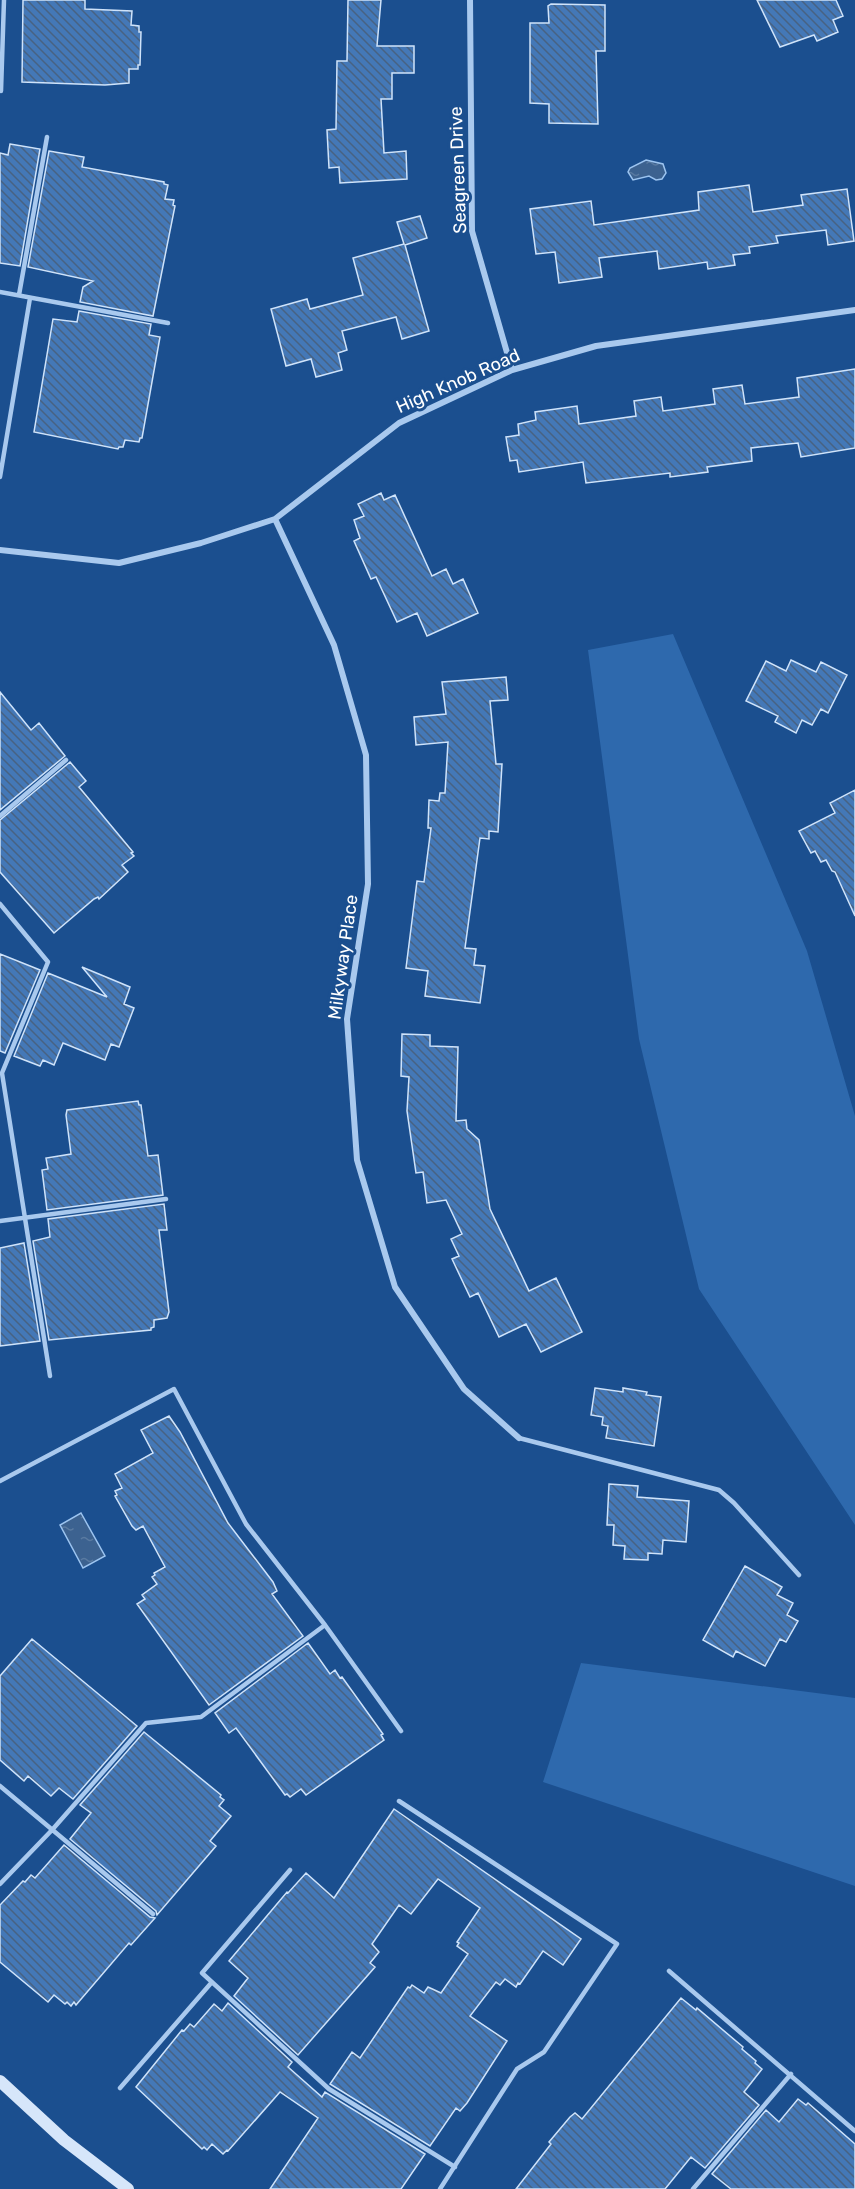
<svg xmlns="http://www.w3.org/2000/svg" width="855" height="2189" viewBox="0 0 855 2189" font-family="Rubik,sans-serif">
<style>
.grass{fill:#2e69ad}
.water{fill:url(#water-ripples);stroke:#9cc4f0;stroke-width:1.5}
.building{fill:url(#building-back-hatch);stroke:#cfe3fa;stroke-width:1.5}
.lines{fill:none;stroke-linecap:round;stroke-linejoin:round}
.lane{stroke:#a9c9ee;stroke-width:4.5}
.street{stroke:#a9c9ee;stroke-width:6}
.secondary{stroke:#d6e6fa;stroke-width:12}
.labels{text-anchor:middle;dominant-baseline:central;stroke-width:6;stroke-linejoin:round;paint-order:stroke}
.street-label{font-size:18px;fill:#fff;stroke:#1b4f8f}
</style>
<defs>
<pattern id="water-ripples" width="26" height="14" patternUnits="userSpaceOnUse" patternTransform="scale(1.5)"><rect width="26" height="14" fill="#3c6290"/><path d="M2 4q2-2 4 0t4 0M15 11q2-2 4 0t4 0" fill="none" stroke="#597aa1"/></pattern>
<pattern id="building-back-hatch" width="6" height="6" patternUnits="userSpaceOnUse" patternTransform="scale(1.5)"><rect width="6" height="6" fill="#4478b7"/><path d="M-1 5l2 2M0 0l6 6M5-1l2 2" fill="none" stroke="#486282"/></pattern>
</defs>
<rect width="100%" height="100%" fill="#1b4f8f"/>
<path class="grass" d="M 673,634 L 807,951 L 855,1116 L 855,1525 L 699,1289 L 639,1039 L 588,650 Z
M 581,1663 L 855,1698 L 855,1886 L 543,1782 Z"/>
<path class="water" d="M 646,160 L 663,164 L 666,173 L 662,179 L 656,180 L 649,176 L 633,180 L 628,172 L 630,168 Z
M 81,1513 L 105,1556 L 83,1568 L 60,1525 Z"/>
<path class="building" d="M 23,0 L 85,0 L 85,9 L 132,11 L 131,25 L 139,26 L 139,32 L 141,32 L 140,65 L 138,65 L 138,69 L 129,69 L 129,83 L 105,85 L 22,82 Z
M 348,0 L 381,0 L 377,46 L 414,46 L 414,73 L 392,73 L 392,99 L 381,99 L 384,153 L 406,151 L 407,179 L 340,183 L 339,167 L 329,168 L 327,130 L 336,129 L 337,61 L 347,61 Z
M 757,0 L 836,0 L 843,16 L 833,20 L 838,32 L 817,41 L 814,35 L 780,47 Z
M 551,4 L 605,5 L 605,51 L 596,51 L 598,124 L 549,123 L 549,104 L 530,103 L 530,23 L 549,23 L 548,6 Z
M 10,144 L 40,149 L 20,266 L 0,263 L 0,153 L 8,155 Z
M 49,151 L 84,157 L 82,167 L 164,182 L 164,184 L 168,185 L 165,199 L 174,200 L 173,205 L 175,206 L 153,316 L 80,302 L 83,287 L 93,281 L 28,267 Z
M 749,185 L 753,212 L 803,205 L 801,195 L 847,189 L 854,241 L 828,245 L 826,230 L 776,236 L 778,243 L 749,247 L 750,253 L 733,255 L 735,265 L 708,269 L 707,262 L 659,269 L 657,251 L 599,258 L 602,277 L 559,283 L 555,252 L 536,254 L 530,209 L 591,201 L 594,225 L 699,210 L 698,192 Z
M 420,216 L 427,238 L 405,245 L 429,331 L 402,339 L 396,317 L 342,331 L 347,350 L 338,353 L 342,370 L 316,377 L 311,359 L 286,366 L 271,309 L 307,299 L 310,309 L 363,295 L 353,258 L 404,244 L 397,222 Z
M 79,311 L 151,324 L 149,335 L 160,337 L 142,438 L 140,438 L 139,442 L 125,440 L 123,447 L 119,447 L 118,449 L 34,432 L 53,319 L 77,322 Z
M 855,369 L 855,448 L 801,457 L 798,443 L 751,448 L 752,461 L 707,467 L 708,472 L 670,477 L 670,473 L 586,483 L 583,462 L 519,472 L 517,460 L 510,461 L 506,437 L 519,435 L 518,424 L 536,420 L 535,412 L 577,406 L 579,424 L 636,416 L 634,401 L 661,397 L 663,411 L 715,404 L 713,389 L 742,385 L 745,404 L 799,397 L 797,378 Z
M 381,493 L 384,500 L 395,495 L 432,576 L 446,569 L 453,584 L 463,579 L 478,613 L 427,636 L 417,613 L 397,622 L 376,577 L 371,579 L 354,541 L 360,538 L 354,520 L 364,516 L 358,504 Z
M 791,660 L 816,672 L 821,662 L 847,675 L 828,713 L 821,709 L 812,725 L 802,720 L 796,733 L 775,722 L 778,716 L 746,701 L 766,661 L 786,671 Z
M 506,677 L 508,700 L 490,701 L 496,764 L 502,764 L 498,832 L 489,831 L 489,839 L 480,838 L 465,948 L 476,949 L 474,965 L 485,966 L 480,1003 L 425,996 L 428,971 L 406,968 L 417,881 L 424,882 L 431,828 L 428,828 L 429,800 L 439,801 L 440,793 L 445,793 L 448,742 L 416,745 L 414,717 L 446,714 L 442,682 Z
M 0,692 L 31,730 L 39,723 L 65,756 L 0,810 Z
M 70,762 L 86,781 L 79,787 L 133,852 L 131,853 L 134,856 L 122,865 L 128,872 L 99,899 L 98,897 L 94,899 L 54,933 L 0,872 L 0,820 Z
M 855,790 L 855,916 L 835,872 L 832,871 L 826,860 L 821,862 L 815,851 L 811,853 L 799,831 L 835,813 L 830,803 Z
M 0,954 L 40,970 L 5,1053 L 0,1051 Z
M 82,967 L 130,987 L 124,1004 L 134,1008 L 119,1047 L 111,1044 L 105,1060 L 63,1043 L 54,1065 L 43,1060 L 40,1066 L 14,1056 L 48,973 L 107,997 Z
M 402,1034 L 430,1035 L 430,1046 L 458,1047 L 456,1121 L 466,1120 L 467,1129 L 479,1140 L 490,1209 L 529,1291 L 556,1278 L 582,1332 L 541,1352 L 526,1324 L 499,1337 L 478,1293 L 470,1297 L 452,1259 L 459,1256 L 451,1239 L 462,1234 L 446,1200 L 427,1203 L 423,1172 L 416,1173 L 407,1111 L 409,1077 L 401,1076 Z
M 138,1101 L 139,1105 L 141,1105 L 148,1156 L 158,1155 L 163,1195 L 47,1210 L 42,1170 L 48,1169 L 46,1158 L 71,1154 L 66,1115 L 67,1110 Z
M 164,1204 L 167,1230 L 159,1230 L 169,1312 L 167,1318 L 154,1320 L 154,1327 L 151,1328 L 151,1330 L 49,1340 L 33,1241 L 50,1237 L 48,1219 Z
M 24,1243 L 40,1341 L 0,1346 L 0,1248 Z
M 595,1388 L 623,1392 L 623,1388 L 647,1392 L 646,1395 L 661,1397 L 654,1446 L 606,1438 L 608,1426 L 602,1425 L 603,1417 L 591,1415 Z
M 169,1416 L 180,1432 L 228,1523 L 273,1582 L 277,1591 L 272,1594 L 303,1636 L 209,1705 L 137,1604 L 145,1599 L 142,1595 L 157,1584 L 152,1577 L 155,1575 L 154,1573 L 165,1567 L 143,1526 L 136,1530 L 132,1526 L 115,1496 L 117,1495 L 115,1491 L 122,1488 L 115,1474 L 153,1453 L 141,1430 Z
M 609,1484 L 638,1486 L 637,1497 L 689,1501 L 686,1542 L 663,1540 L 662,1554 L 648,1553 L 648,1560 L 624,1559 L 625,1546 L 613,1545 L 614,1525 L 607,1525 Z
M 745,1566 L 782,1587 L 777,1595 L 793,1603 L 787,1615 L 798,1621 L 786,1642 L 780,1639 L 765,1666 L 736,1651 L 733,1657 L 703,1640 Z
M 32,1639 L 137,1726 L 73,1799 L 59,1788 L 51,1796 L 28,1776 L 24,1781 L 0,1760 L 0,1676 Z
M 308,1643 L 330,1674 L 335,1670 L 340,1678 L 342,1677 L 383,1734 L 381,1735 L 384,1740 L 306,1795 L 301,1789 L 290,1797 L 287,1794 L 285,1795 L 236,1728 L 229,1733 L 215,1713 Z
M 144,1732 L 221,1795 L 220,1797 L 224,1800 L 219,1806 L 231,1816 L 210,1841 L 216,1846 L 157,1915 L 156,1911 L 70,1839 L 91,1813 L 80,1805 Z
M 394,1809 L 581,1939 L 563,1965 L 543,1951 L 520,1984 L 518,1983 L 516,1987 L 505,1979 L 500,1985 L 496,1982 L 470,2016 L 507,2041 L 467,2103 L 460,2111 L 456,2108 L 430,2146 L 330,2084 L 352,2052 L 360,2058 L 408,1987 L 410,1988 L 412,1985 L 424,1993 L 428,1987 L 441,1993 L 468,1954 L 457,1946 L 459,1943 L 457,1942 L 480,1908 L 438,1879 L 411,1914 L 399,1905 L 372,1944 L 379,1952 L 370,1963 L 375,1967 L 298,2055 L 234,1996 L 248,1978 L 229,1961 L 287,1892 L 288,1893 L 306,1873 L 334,1898 Z
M 64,1845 L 150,1917 L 155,1918 L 131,1945 L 129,1943 L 76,2005 L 74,2002 L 71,2006 L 67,2002 L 65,2004 L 54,1995 L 48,2002 L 0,1962 L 0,1905 L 23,1881 L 25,1882 L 31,1875 L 35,1878 Z
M 681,1998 L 696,2010 L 697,2008 L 743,2047 L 742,2049 L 756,2061 L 755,2063 L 762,2069 L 744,2092 L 759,2105 L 705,2168 L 691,2157 L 665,2189 L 516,2189 L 551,2144 L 549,2142 L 570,2117 L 575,2113 L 582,2119 Z
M 228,2003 L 292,2062 L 288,2067 L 322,2097 L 325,2092 L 425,2154 L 401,2189 L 270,2189 L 318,2118 L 280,2092 L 228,2151 L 227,2150 L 223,2154 L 212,2144 L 207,2150 L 204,2147 L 202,2149 L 136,2087 L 182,2030 L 184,2031 L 190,2024 L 194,2027 L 214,2004 L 222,2011 Z
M 798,2099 L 806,2105 L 808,2103 L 855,2144 L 855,2189 L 731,2189 L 712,2174 L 766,2110 L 779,2122 Z"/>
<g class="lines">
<path class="lane" d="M 1,91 L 4,0
M 0,292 L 168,323
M 19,295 L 47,137
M 0,477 L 30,298
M 0,816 L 66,760
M 0,904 L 48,962 L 2,1073 L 50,1376
M 0,1221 L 166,1199
M 519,1438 L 719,1490 L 734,1503 L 799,1575
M 0,1481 L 174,1389 L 246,1524 L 325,1625 L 401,1731
M 0,1786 L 153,1914
M 399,1801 L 617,1944 L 544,2052 L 517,2069 L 440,2189
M 290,1870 L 202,1973 L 329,2089 L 455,2167
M 0,1884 L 52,1830 L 146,1723 L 201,1717 L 325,1625
M 669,1971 L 855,2131
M 120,2088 L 212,1982
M 693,2189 L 791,2074"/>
<path class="street" d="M 470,0 L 472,231 L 512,370
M 275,519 L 334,645 L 366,755 L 368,884 L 347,1019 L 357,1160 L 395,1287 L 464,1389 L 519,1438
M 0,550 L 119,563 L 201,543 L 275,519 L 399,423 L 512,370 L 596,346 L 855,310"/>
<path class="secondary" d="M 0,2081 L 64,2140 L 128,2189"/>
</g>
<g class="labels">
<g class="street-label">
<text transform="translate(458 170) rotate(-92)">Seagreen Drive</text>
<text transform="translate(458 381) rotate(-24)">High Knob Road</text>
<text transform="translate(343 957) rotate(-82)">Milkyway Place</text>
</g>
</g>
</svg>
